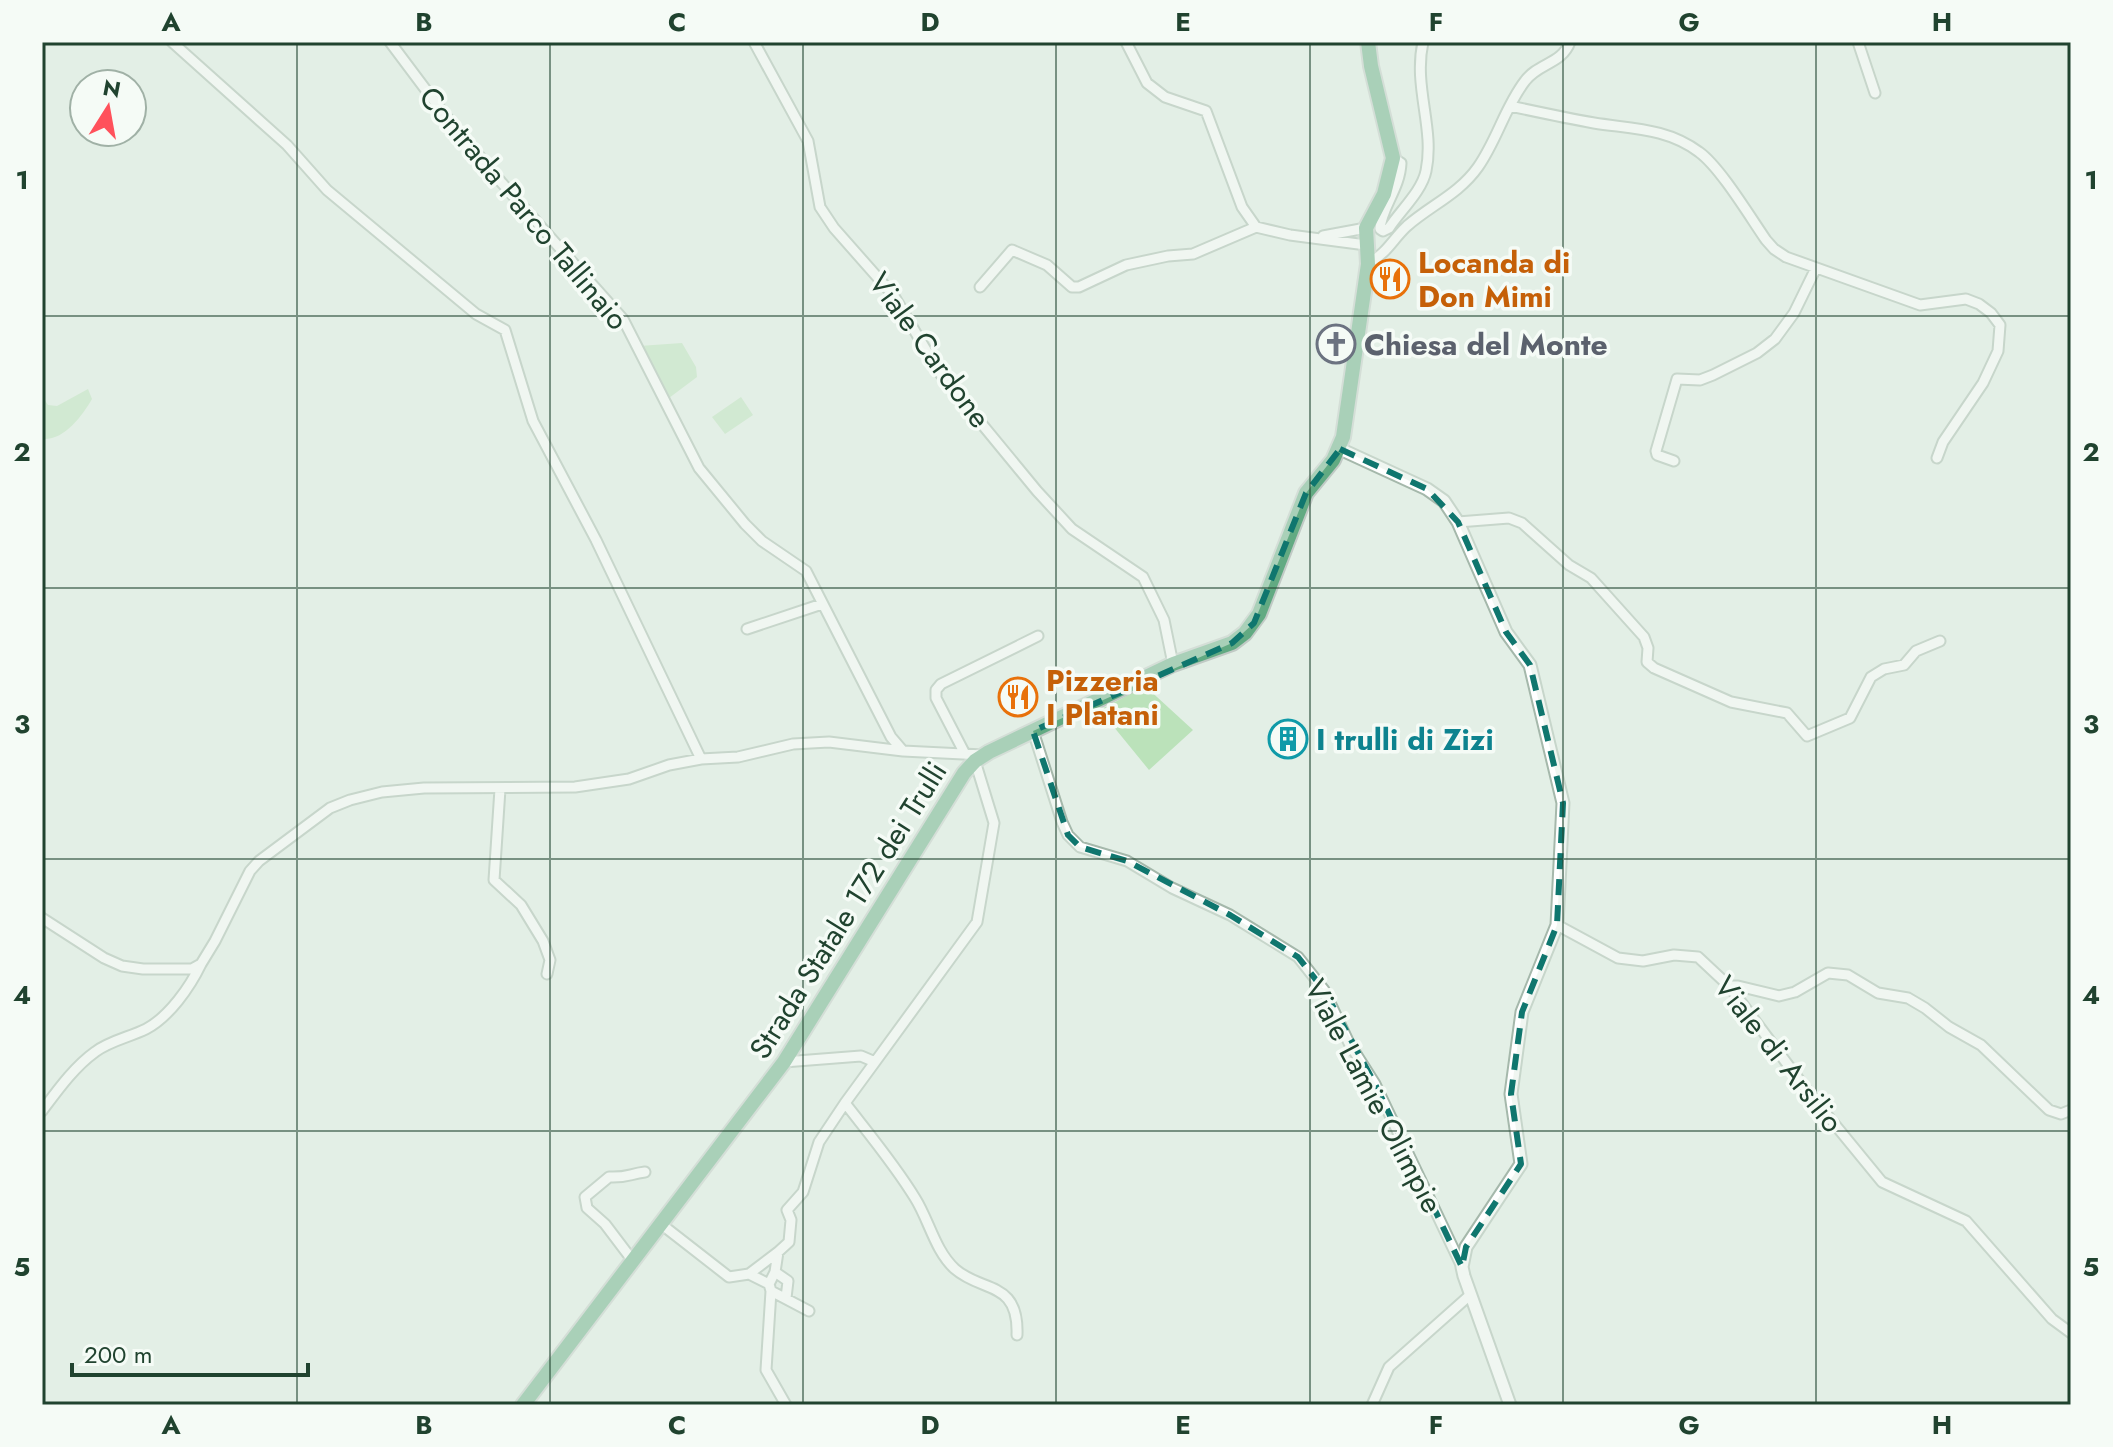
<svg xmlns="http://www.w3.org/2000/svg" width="2113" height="1447" viewBox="0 0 2113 1447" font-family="Jost,sans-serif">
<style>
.green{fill:#bbe2ba}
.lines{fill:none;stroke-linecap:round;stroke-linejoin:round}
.minor-casing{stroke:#a5b8ab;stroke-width:13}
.tertiary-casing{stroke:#a5b8ab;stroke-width:15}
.primary-casing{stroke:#c1cac5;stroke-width:18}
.minor{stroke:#fff;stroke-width:9}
.tertiary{stroke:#fff;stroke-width:11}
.primary{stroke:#62aa82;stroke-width:14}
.marked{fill:none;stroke:#0f766e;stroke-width:6;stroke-dasharray:16 10;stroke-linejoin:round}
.grid{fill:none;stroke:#20432f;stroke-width:2;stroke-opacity:0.55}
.labels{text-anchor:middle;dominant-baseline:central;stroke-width:7;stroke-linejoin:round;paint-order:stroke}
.street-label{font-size:30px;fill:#20432f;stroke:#f5fbf6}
.food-label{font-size:30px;font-weight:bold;fill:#c56008;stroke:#f5fbf6;text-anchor:start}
.worship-label{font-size:30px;font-weight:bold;fill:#5b616d;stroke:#f5fbf6;text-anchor:start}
.culture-label{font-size:30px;font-weight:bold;fill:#0d838f;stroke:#f5fbf6;text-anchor:start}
.neatline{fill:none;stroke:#20432f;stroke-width:3}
.grid-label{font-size:26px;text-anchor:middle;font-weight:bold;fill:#20432f}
</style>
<rect width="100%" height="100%" fill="#e3efe6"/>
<path class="green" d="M 682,343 L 696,367 L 697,377 L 669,398 L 639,346 Z
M 88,389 L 92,399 C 82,416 64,441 42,439 L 42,396 L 48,405 L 57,406 Z
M 741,397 L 753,415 L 725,434 L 712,417 Z
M 1145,686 L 1193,730 L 1149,770 L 1100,710 Z"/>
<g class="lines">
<g class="minor-casing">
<path id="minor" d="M 172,42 L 287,145 L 327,190 L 476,314 L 505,330 L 533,421 L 596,540 L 701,759
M 390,42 L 444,114 L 501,182 L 623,319 L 699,468 L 745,524 L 762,541 L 806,571 L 891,737 L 903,751
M 754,42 L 808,141 L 820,207 L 834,228 L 894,296 L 939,372 L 1037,491 L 1072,529 L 1143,577 L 1164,620 L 1173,664
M 1126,42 L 1147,83 L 1165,97 L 1206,111 L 1242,207 L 1256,227 L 1290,235 L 1366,245
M 1858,42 L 1875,93
M 1510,106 C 1538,112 1566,118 1594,123 C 1632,129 1667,128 1699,152 C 1720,167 1750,217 1766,240 L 1774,249 L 1786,257 L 1920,305 L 1966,299 L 1979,304 L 1991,313 L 2000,325 L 1998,351 L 1983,383 L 1943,442 L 1937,458
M 1393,158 L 1401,163 C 1400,189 1381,208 1380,229 L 1383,231 L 1389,228 C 1400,211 1422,191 1426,171 C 1435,128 1413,87 1423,42
M 1323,236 L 1366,228
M 1368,264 C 1388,252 1392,240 1407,226 C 1431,205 1459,194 1478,167 C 1497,140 1505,107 1525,81 C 1538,63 1562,64 1570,42
M 980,287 L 1012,250 L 1047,265 L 1072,287 L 1079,287 L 1126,265 L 1168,256 L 1193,254 L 1256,227
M 1674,461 L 1657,455 L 1656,451 L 1677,379 L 1700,380 L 1713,375 L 1757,353 L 1775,339 L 1794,313 L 1816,268
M 1458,522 L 1509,518 L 1522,523 L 1569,565 L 1591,578 L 1644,637 L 1648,648 L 1647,662 L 1654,668 L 1731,702 L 1787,713 L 1807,736 L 1850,718 L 1871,677 L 1884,669 L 1904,665 L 1916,651 L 1940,641
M 747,629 L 822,604
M 1033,731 L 1062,822 L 1068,835 L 1080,847 L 1127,861 L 1172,888 L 1230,915 L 1298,957 L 1324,990 L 1349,1043 L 1375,1084 L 1462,1267
M 965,754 L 936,698 L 936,690 L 941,684 L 1038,636
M 500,789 L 494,880 L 521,905 L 543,941 L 550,960 L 547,974
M 42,918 L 104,958 L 122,966 L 143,969 L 192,969 L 201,964 L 215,941 L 250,871 L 259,861 L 330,808 L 350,800 L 382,792 L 424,788 L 575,787 L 629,779 L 669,765 L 701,759 L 738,757 L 793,744 L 829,742 L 903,751 L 983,755
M 1557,925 L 1618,958 L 1643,961 L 1674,955 L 1698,957 L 1729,986 L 1809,1093 L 1882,1182 L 1966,1221 L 2052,1319 L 2071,1333
M 1729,986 L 1738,986 L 1779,996 L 1795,992 L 1828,973 L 1848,975 L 1878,993 L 1908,998 L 1925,1008 L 1949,1027 L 1981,1045 L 2049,1110 L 2061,1114 L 2071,1110
M 784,1062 L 861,1056 L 875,1062 L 977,922 L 994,823 L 975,761
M 875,1062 L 845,1103 C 869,1134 895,1165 915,1198 C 929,1220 935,1251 955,1269 C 982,1293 1019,1280 1017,1335
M 42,1111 C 57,1091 74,1067 95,1052 C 109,1041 130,1037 146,1029 C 169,1017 190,987 201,964
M 661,1224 L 729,1277 L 749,1274 L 769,1284 L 771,1291 L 766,1370 L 786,1405
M 778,1252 L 789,1242 L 791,1220 L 787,1210 L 803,1192 L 819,1142 L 845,1103
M 633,1261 L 605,1224 L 587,1208 L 585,1197 L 609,1177 C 627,1178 629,1174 645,1172
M 775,1272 L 788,1281 L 786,1298
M 749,1274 L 778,1252 L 775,1272 L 769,1284
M 771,1291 L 809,1311
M 1372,1405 L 1389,1367 L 1470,1295"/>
</g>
<g class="tertiary-casing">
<path id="tertiary" d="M 1340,449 L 1427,489 L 1444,501 L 1458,522 L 1506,632 L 1530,665 L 1563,803 L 1557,925 L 1522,1012 L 1511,1094 L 1521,1164 L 1466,1247 L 1462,1267 L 1464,1276 L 1510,1405"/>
</g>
<g class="primary-casing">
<path id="primary" d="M 523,1405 L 784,1062 L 964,773 L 975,761 L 989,752 L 1173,664 L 1232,643 L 1245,633 L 1259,614 L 1306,493 L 1333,460 L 1343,437 L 1368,264 L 1366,228 L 1384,194 L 1393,158 L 1371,66 L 1368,42"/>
</g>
<use href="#minor" class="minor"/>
<use href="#tertiary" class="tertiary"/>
<use href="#primary" class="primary"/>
</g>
<path d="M0 0H2113V1447H0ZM 1340,449 L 1427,489 L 1458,522 L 1506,632 L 1530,665 L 1563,803 L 1557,925 L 1522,1012 L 1511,1094 L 1521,1164 L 1466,1247 L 1462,1267 L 1375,1084 L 1324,990 L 1298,957 L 1230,915 L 1127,861 L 1080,847 L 1068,835 L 1033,731 L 1232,643 L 1254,623 L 1306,493 Z" fill="#e3efe6" fill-opacity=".55" fill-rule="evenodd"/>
<path class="marked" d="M 1340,449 L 1427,489 L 1458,522 L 1506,632 L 1530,665 L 1563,803 L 1557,925 L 1522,1012 L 1511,1094 L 1521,1164 L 1466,1247 L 1462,1267 L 1375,1084 L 1324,990 L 1298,957 L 1230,915 L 1127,861 L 1080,847 L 1068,835 L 1033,731 L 1232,643 L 1254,623 L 1306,493 Z"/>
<path class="grid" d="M 297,42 L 297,1405M 550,42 L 550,1405M 803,42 L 803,1405M 1056,42 L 1056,1405M 1310,42 L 1310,1405M 1563,42 L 1563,1405M 1816,42 L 1816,1405M 42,316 L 2071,316M 42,588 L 2071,588M 42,859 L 2071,859M 42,1131 L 2071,1131"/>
<defs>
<g id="restaurant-ring" transform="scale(2)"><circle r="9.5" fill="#f5fbf6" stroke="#e8710a" stroke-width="1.5"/><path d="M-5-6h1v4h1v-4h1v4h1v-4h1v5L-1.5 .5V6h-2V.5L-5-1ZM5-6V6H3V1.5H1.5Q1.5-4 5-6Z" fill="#e8710a"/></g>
<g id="church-ring" transform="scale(2)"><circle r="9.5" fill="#f5fbf6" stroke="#6b7280" stroke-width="1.5"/><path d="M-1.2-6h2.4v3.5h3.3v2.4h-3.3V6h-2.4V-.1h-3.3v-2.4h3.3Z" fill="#6b7280"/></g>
<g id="building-ring" transform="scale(2)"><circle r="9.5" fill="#f5fbf6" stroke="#0f9aa8" stroke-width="1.5"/><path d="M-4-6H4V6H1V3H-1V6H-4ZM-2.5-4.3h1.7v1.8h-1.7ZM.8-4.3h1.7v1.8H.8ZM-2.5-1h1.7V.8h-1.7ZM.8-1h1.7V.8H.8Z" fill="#0f9aa8"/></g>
</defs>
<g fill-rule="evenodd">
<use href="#restaurant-ring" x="1390" y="279"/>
<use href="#church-ring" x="1336" y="344"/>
<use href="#restaurant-ring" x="1018" y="697"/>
<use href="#building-ring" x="1288" y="739"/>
</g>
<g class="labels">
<g class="street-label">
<text transform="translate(524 208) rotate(50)">Contrada Parco Tallinaio</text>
<text transform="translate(930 350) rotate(54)">Viale Cardone</text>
<text transform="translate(848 910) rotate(-58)">Strada Statale 172 dei Trulli</text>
<text transform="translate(1779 1054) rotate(52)">Viale di Arsilio</text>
<text transform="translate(1374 1096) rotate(62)">Viale Lamie Olimpie</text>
</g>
<g class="food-label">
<text x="1418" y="262">Locanda di<tspan x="1418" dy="34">Don Mimi</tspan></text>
<text x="1046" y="680">Pizzeria<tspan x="1046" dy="34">I Platani</tspan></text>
</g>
<g class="worship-label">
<text x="1364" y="344">Chiesa del Monte</text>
</g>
<g class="culture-label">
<text x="1316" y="739">I trulli di Zizi</text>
</g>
</g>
<rect width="2113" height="1447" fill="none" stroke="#f5fbf6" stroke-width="88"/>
<g transform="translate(108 108) rotate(11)"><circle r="38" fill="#f5fbf6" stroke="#a0b1a6" stroke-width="2"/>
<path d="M0-6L14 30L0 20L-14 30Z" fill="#ff515b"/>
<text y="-12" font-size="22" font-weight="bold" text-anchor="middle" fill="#20432f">N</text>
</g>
<path d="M72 1363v12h236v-12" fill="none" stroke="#20432f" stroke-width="4"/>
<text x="84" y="1363" font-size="24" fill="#20432f" stroke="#f5fbf6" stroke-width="6" paint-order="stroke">200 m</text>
<rect x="44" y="44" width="2025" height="1359" class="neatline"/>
<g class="grid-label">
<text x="171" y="31">A</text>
<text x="424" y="31">B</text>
<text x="677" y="31">C</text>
<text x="930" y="31">D</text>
<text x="1183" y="31">E</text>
<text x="1436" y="31">F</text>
<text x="1689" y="31">G</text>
<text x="1942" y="31">H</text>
<text x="22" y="189">1</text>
<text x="2091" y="189">1</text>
<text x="22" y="461">2</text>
<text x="2091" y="461">2</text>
<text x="22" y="733">3</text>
<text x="2091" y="733">3</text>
<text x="22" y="1004">4</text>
<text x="2091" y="1004">4</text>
<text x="22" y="1276">5</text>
<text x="2091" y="1276">5</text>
<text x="171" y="1434">A</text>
<text x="424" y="1434">B</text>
<text x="677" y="1434">C</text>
<text x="930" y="1434">D</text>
<text x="1183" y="1434">E</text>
<text x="1436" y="1434">F</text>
<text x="1689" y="1434">G</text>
<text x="1942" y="1434">H</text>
</g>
</svg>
